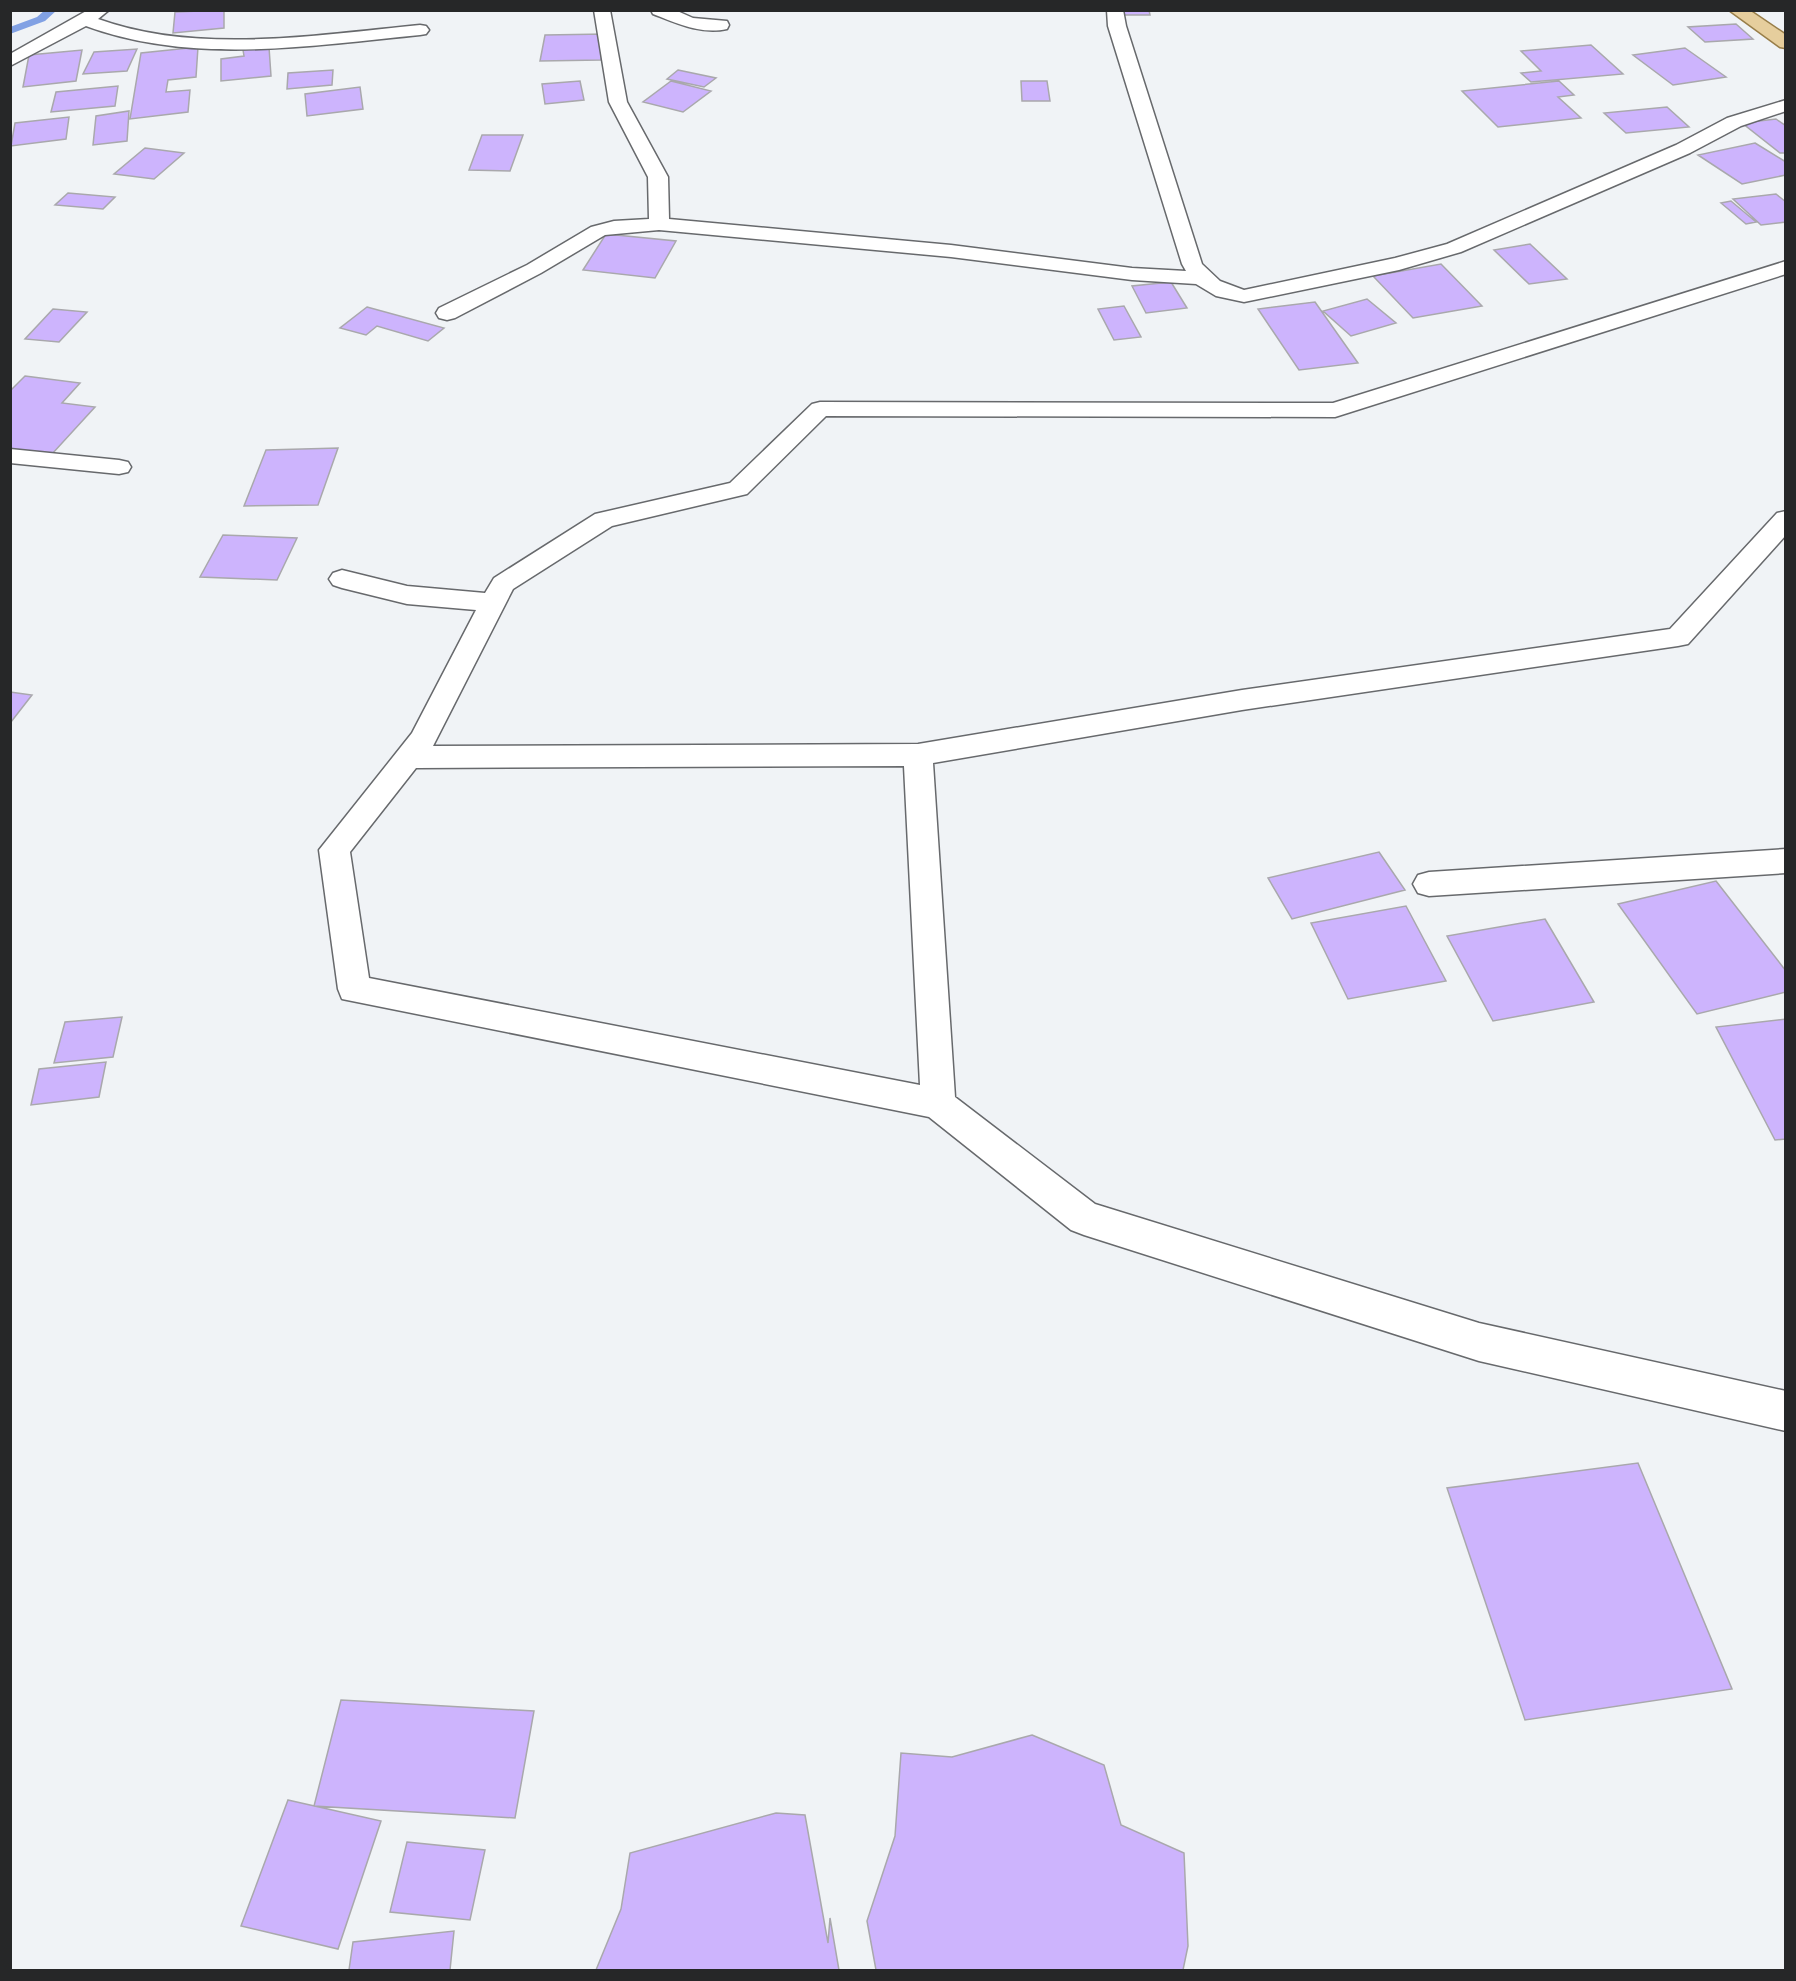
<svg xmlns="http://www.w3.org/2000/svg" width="1796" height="1981" viewBox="0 0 1796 1981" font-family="Cabin,sans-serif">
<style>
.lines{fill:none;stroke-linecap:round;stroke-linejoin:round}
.stream{fill:#81a1e4;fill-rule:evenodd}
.building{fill:#cdb4fd;stroke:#a9a8ac;stroke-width:1.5}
.minor-casing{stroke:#67696c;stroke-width:3}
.major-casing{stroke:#987e49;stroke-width:3}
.minor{fill:#fff;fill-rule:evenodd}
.major{fill:#e6ce9d;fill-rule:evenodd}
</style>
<rect width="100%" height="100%" fill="#f0f3f6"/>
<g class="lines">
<path class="stream" d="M 45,10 L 57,10 L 45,21 L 10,34 L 10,27 L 37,17 Z"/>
</g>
<path class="building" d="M 224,10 L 224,28 L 173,33 L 175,12 Z
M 1121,10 L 1149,10 L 1150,15 L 1121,15 Z
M 1736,24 L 1753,39 L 1705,42 L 1688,27 Z
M 605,34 L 601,60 L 540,61 L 545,35 Z
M 1591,45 L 1623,74 L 1531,82 L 1521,73 L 1541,71 L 1521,51 Z
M 198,47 L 196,77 L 168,80 L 166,92 L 190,90 L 188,112 L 130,119 L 141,53 Z
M 269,47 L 271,76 L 221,81 L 221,59 L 244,56 L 243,50 Z
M 1685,48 L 1726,77 L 1673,85 L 1633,55 Z
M 137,49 L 127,71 L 83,74 L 94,52 Z
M 82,50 L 76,81 L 23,87 L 29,55 Z
M 333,70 L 332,85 L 287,89 L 288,73 Z
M 678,70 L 716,78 L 704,87 L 667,79 Z
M 580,81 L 584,100 L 545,104 L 542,84 Z
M 671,81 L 711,91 L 683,112 L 643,102 Z
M 1021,81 L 1047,81 L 1050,101 L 1022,101 Z
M 1559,81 L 1574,95 L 1558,97 L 1581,118 L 1498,127 L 1462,91 Z
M 118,86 L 115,106 L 51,112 L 56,92 Z
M 360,87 L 363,109 L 307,116 L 305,94 Z
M 1667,107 L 1689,127 L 1626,133 L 1604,113 Z
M 129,111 L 127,141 L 93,145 L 96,116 Z
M 69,117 L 66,139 L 11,146 L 15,123 Z
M 1776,119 L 1786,126 L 1786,153 L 1780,153 L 1742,123 Z
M 482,135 L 523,135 L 510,171 L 469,170 Z
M 1755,143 L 1786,162 L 1786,175 L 1742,184 L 1698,155 Z
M 145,148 L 184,153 L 154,179 L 114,174 Z
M 68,193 L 115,197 L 103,209 L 55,205 Z
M 1776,194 L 1786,202 L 1786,222 L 1761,225 L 1733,199 Z
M 1731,201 L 1756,222 L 1746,224 L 1721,203 Z
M 606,234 L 676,241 L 655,278 L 583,270 Z
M 1530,244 L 1567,279 L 1529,284 L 1494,250 Z
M 1441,264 L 1482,306 L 1413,318 L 1373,276 Z
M 1171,282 L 1187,308 L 1146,313 L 1132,286 Z
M 1367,299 L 1396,323 L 1351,336 L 1323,311 Z
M 1315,302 L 1358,363 L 1299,370 L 1258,309 Z
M 1124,306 L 1141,337 L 1114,340 L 1098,309 Z
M 367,307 L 444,328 L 428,341 L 377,326 L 366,335 L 340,328 Z
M 53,309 L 87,312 L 59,342 L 25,339 Z
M 25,376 L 80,383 L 62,403 L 95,407 L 52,454 L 10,449 L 10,391 Z
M 338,448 L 318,505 L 244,506 L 266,450 Z
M 223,535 L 297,538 L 277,580 L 200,577 Z
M 10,692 L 32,695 L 11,722 L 10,722 Z
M 1379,852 L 1405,890 L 1292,919 L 1268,878 Z
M 1716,881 L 1786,971 L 1786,992 L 1697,1014 L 1618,904 Z
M 1406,906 L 1446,981 L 1348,999 L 1311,923 Z
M 1545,919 L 1594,1002 L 1493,1021 L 1447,936 Z
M 122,1017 L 113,1057 L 54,1063 L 65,1022 Z
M 1786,1019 L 1786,1139 L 1775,1140 L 1716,1027 Z
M 106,1062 L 99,1097 L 31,1105 L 39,1069 Z
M 1638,1463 L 1732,1689 L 1525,1720 L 1447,1488 Z
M 341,1700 L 534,1711 L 515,1818 L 314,1806 Z
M 1032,1735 L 1104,1765 L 1121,1825 L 1184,1853 L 1188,1946 L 1183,1970 L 876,1970 L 867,1921 L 895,1836 L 901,1753 L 952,1757 Z
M 288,1800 L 381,1821 L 338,1949 L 241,1926 Z
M 776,1813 L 805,1815 L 828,1943 L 830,1918 L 839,1970 L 596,1970 L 621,1909 L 630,1853 Z
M 407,1842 L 485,1850 L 470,1920 L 390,1912 Z
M 454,1931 L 450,1970 L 349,1970 L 353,1942 Z"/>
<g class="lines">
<g class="minor-casing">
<path id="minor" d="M 88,10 L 109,10 L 98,19 C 197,55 317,35 420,25 L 426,26 L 429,30 L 426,34 L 420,35 C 309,46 192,65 86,26 L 10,66 L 10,54 Z
M 594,10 L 610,10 L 627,102 L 668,177 L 669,219 L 951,245 L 1132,268 L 1186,271 L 1182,264 L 1108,26 L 1107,10 L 1123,10 L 1126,26 L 1202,264 L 1220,281 L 1244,290 L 1395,258 L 1447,244 L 1676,145 L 1727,118 L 1786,100 L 1786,111 L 1741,126 L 1690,153 L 1461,252 L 1399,270 L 1244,302 L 1216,296 L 1196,284 L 1132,280 L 951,257 L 659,230 L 605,235 L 541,273 L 455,318 L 447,320 L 439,318 L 436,313 L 439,308 L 527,265 L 591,227 L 614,221 L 649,219 L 648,177 L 609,102 Z
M 651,10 L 675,10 L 693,18 L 727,21 L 729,25 L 727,29 C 701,35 676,23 653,14 Z
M 1786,261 L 1786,274 L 1335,417 L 826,416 L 747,494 L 612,526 L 513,589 L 433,746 L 918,744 L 1242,690 L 1670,629 L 1777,513 L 1786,511 L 1786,535 L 1688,644 L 1678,646 L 1242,710 L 933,763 L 955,1097 L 1095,1204 L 1479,1323 L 1786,1391 L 1786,1431 L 1479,1361 L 1084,1235 L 1071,1230 L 929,1117 L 342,999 L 338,989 L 319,850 L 412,733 L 476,610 L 407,604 L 342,588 L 333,585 L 329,579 L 333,573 L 342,570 L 407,586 L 485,593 L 494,578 L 595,514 L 730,483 L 812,404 L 820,402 L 1333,403 ZM 904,766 L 920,1085 L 369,978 L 350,852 L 416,768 Z
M 10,449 L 119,460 L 128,462 L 131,467 L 128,472 L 119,474 L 10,463 Z
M 1786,849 L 1786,873 L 1429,896 L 1418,893 L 1413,884 L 1418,875 L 1429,872 Z"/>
</g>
<g class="major-casing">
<path id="major" d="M 1729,10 L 1749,10 L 1786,35 L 1786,48 L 1780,47 Z"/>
</g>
<use href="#minor" class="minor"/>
<use href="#major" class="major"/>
</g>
<rect width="1796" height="1981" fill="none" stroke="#262728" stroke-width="24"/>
</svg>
